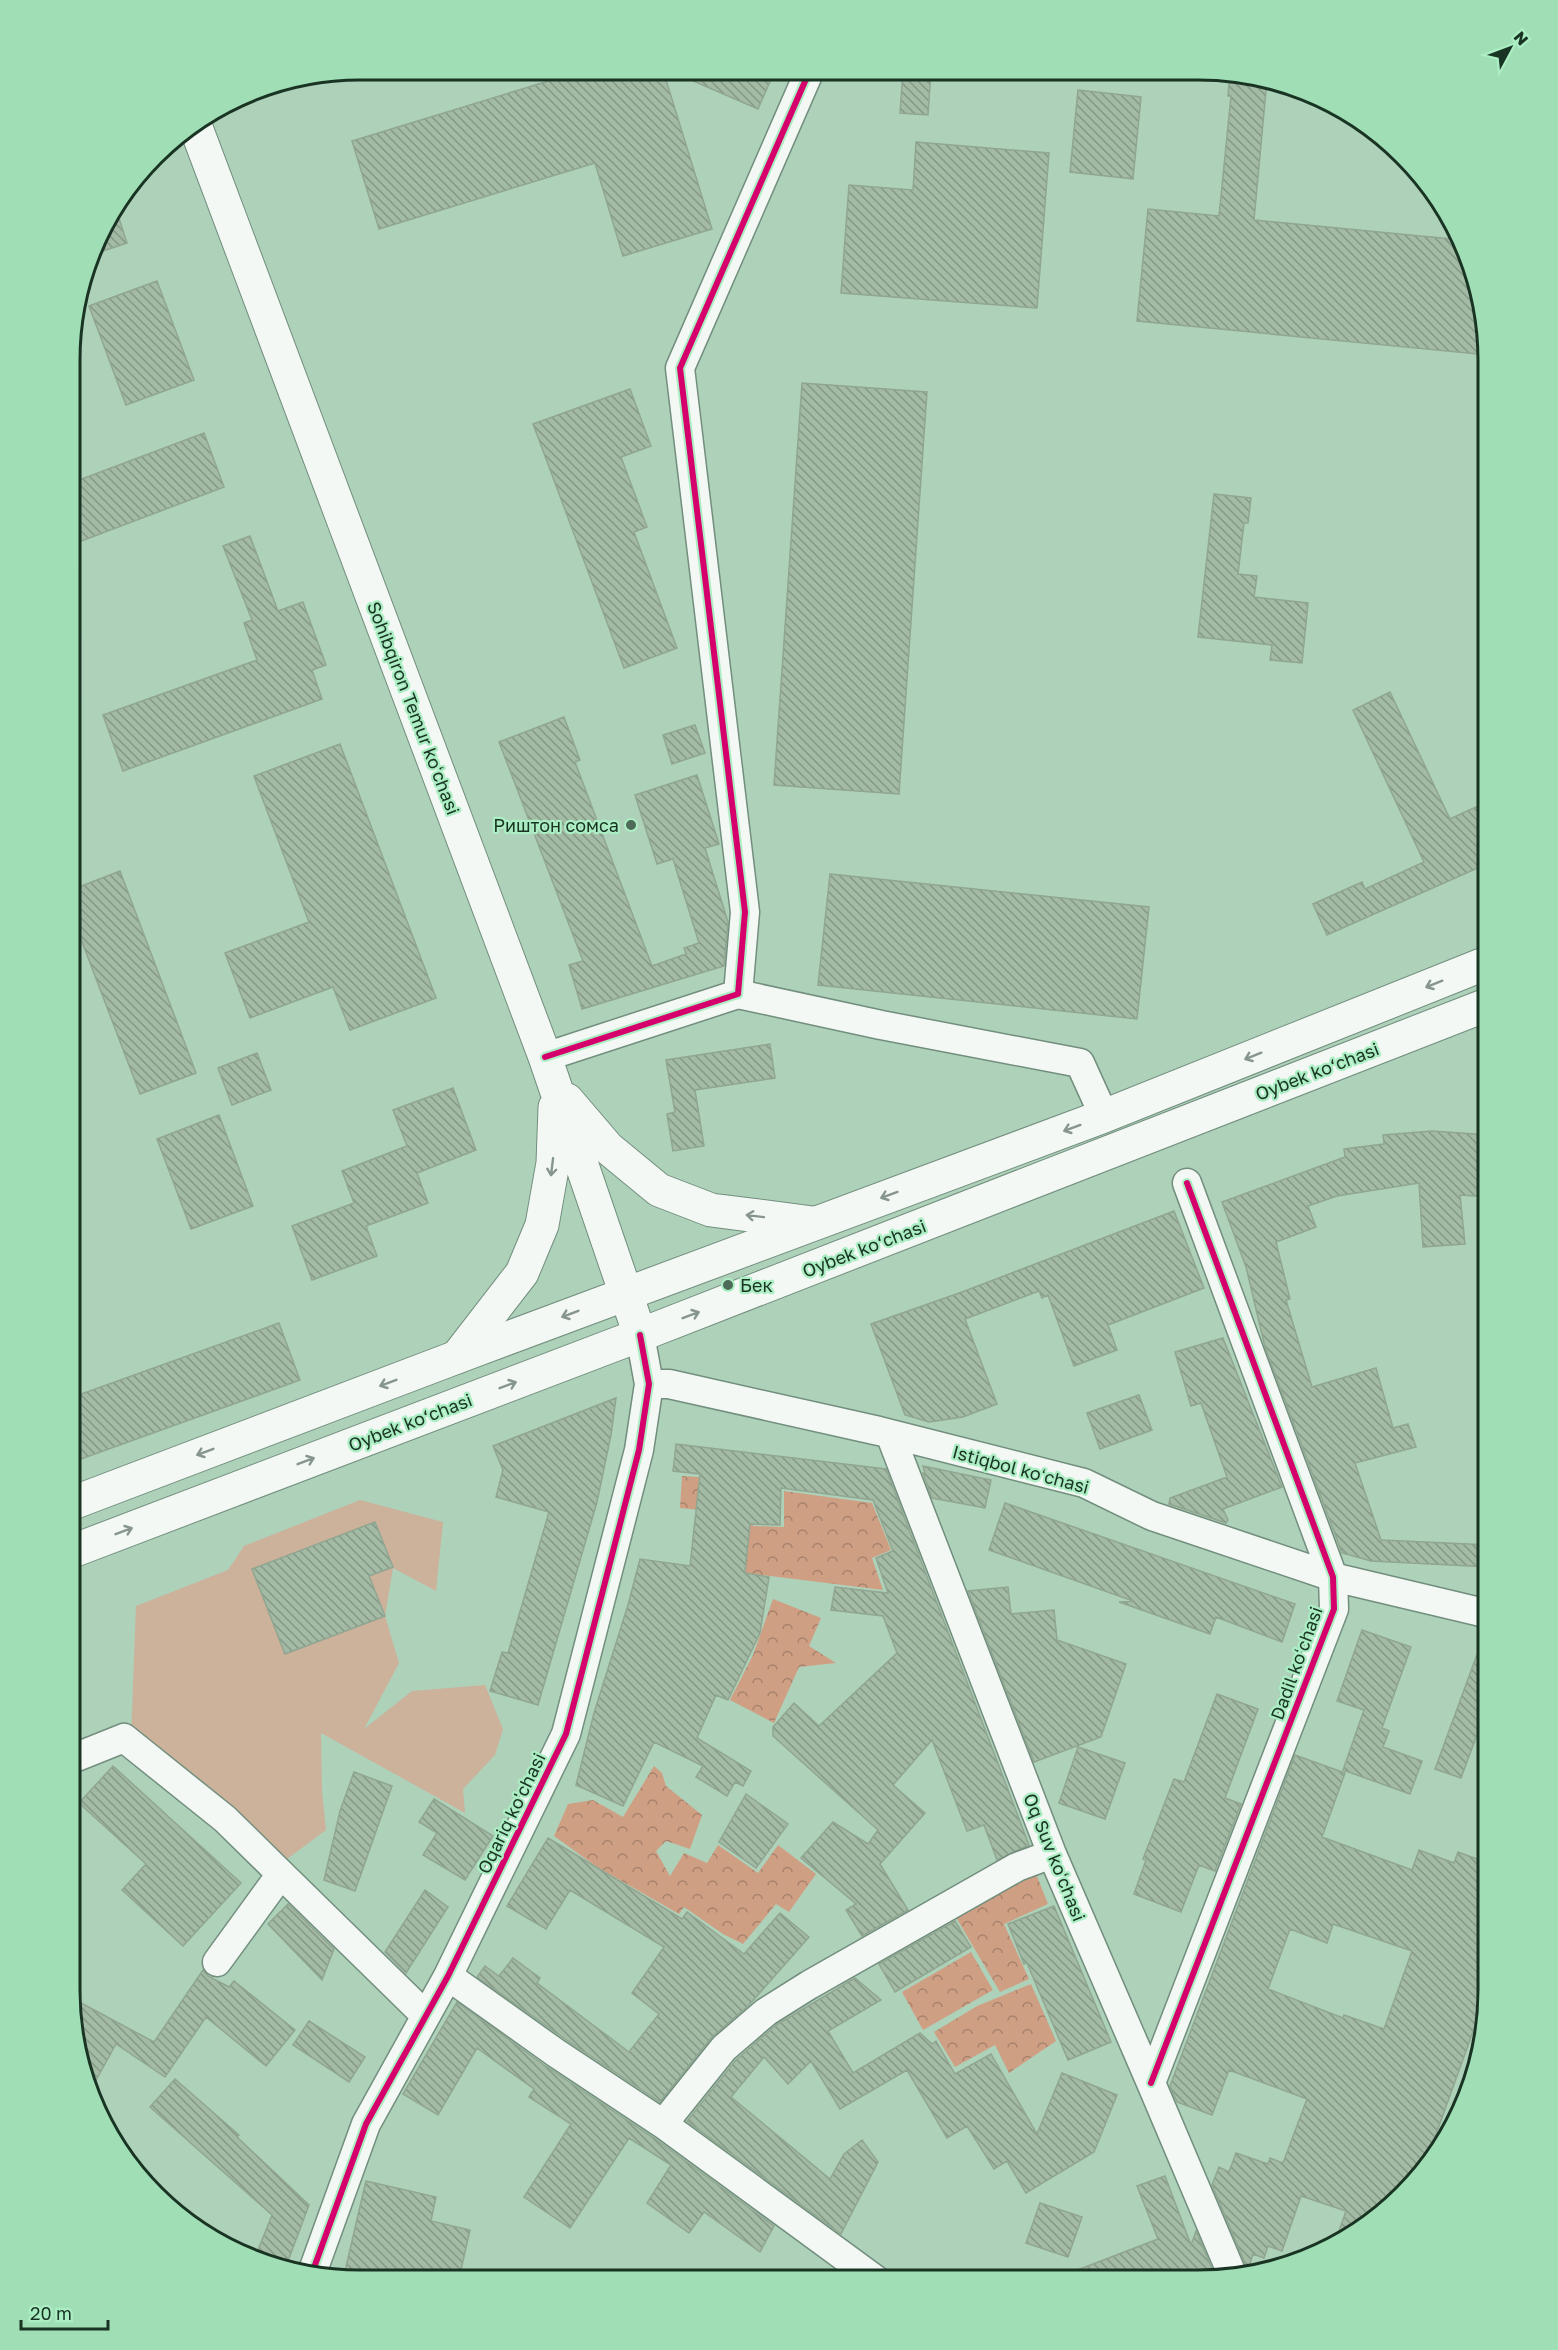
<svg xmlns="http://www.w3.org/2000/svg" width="1558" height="2350" viewBox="0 0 1558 2350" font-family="'Golos Text',sans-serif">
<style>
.grass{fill:#ccb19b}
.forest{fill:url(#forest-crowns)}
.building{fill:url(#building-back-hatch);stroke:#90a691;stroke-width:1.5;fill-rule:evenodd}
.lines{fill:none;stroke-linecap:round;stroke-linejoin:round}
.minor-casing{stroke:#728e7d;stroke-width:31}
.secondary-casing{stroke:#728e7d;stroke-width:35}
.primary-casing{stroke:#728e7d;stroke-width:35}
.minor{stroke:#f3f8f5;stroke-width:28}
.secondary{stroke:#f3f8f5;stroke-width:33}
.primary{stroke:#f3f8f5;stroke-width:33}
.cycleway-casing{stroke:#aceec3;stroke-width:10}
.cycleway{stroke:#d6006c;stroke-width:6}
.oneway{stroke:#86968c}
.poi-dot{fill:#4d6b58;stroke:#aceec3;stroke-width:2}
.labels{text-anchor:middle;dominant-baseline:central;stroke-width:4.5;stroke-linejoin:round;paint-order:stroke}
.street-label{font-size:18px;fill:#193423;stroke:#aceec3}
.poi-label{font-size:18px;fill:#193423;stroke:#aceec3;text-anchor:end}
.rim{fill:none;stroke:#193423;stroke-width:3}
</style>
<defs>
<pattern id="forest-crowns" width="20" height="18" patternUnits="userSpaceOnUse" patternTransform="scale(1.5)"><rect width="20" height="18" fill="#cf9f84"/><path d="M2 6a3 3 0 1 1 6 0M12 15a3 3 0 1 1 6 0" fill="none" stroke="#a7826c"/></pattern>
<pattern id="building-back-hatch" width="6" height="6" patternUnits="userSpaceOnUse" patternTransform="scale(1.5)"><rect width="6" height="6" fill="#a3baa5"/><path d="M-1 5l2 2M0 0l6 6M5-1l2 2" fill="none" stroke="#849886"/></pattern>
</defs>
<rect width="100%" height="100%" fill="#aed1ba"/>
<path class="grass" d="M 360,1500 L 443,1522 L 436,1591 L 393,1568 L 385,1616 L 399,1663 L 364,1729 L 412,1691 L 485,1685 L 503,1729 L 495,1755 L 463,1789 L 465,1813 L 321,1733 L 322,1791 L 326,1830 L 283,1862 L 131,1739 L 136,1606 L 228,1570 L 244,1546 Z"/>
<path class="forest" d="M 682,1476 L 730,1479 L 751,1498 L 753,1526 L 784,1527 L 784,1491 L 872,1503 L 891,1550 L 872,1558 L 883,1590 L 745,1573 L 751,1515 L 680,1508 Z
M 773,1599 L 821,1618 L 809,1646 L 836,1663 L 799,1667 L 774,1723 L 730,1700 L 753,1655 Z
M 654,1766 L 662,1773 L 666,1786 L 702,1815 L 690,1849 L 666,1841 L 656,1851 L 670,1876 L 684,1853 L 707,1863 L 718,1845 L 758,1873 L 778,1845 L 816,1874 L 789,1912 L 776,1904 L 743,1944 L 723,1934 L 684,1907 L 679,1914 L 597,1867 L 554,1836 L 568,1804 L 593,1800 L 623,1817 Z
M 1035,1871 L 1048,1904 L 1004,1924 L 1029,1979 L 1000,1992 L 954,1914 Z
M 971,1952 L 993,1990 L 923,2030 L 902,1992 Z
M 1031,1984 L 1056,2041 L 1009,2073 L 995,2045 L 955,2067 L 934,2032 L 977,2006 Z"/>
<path class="building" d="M 552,70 L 663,70 L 712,229 L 623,256 L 595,163 L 379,229 L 352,141 L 555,79 Z
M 668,70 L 775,70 L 758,109 Z
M 903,71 L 931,71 L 928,115 L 900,113 Z
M 1230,72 L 1267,80 L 1254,220 L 1462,240 L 1467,248 L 1488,355 L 1137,321 L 1148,209 L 1219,216 L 1231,96 L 1228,96 Z
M 1078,90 L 1141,97 L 1133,179 L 1070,172 Z
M 916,142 L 1049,153 L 1037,308 L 841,293 L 849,185 L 913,190 Z
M 115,206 L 127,243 L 94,254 L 108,214 Z
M 157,281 L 194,380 L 126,405 L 89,306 Z
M 802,383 L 927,392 L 899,794 L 774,785 Z
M 630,389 L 651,446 L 621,457 L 647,527 L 634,532 L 677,648 L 624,668 L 533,424 Z
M 204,433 L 224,487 L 71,545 L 71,483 Z
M 1214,494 L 1251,498 L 1248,523 L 1244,523 L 1238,574 L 1257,576 L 1254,597 L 1308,603 L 1302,663 L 1270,660 L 1272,645 L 1198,637 Z
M 250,536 L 278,611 L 303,602 L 326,665 L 312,670 L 322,699 L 123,771 L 103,715 L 257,660 L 244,623 L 252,620 L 223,546 Z
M 1390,692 L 1450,819 L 1489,801 L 1489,863 L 1327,935 L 1313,904 L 1362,882 L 1365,889 L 1424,862 L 1353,710 Z
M 564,717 L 580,760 L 575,762 L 652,966 L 686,954 L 684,948 L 699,943 L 673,859 L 657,864 L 635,795 L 697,775 L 719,844 L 705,848 L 728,922 L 724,966 L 582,1009 L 569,965 L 583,961 L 499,742 Z
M 695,725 L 705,753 L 672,764 L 663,735 Z
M 340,744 L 436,998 L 350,1030 L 333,987 L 250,1018 L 225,953 L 309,922 L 254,776 Z
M 120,871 L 196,1073 L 140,1094 L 71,913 L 71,890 Z
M 830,874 L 1149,907 L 1137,1019 L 818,985 Z
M 770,1044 L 775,1078 L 695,1090 L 704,1146 L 673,1151 L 667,1114 L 675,1112 L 666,1060 Z
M 257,1053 L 271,1090 L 232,1105 L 218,1068 Z
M 453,1088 L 476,1150 L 417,1173 L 428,1203 L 366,1226 L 377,1256 L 312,1280 L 292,1226 L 354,1203 L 342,1171 L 407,1146 L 393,1110 Z
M 219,1115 L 253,1206 L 191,1229 L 157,1139 Z
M 1432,1131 L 1489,1135 L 1489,1197 L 1460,1195 L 1465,1244 L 1423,1247 L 1419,1183 L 1337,1196 L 1308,1206 L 1316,1227 L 1276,1242 L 1290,1299 L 1286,1300 L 1312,1387 L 1376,1368 L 1393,1428 L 1408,1424 L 1416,1447 L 1355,1463 L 1381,1540 L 1489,1545 L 1489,1567 L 1371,1561 L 1342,1553 L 1265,1347 L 1246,1267 L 1222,1202 L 1345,1157 L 1344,1149 L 1384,1144 L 1383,1135 Z
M 1174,1211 L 1204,1288 L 1108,1325 L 1117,1350 L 1074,1366 L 1048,1295 L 1042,1298 L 1039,1291 L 965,1319 L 997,1404 L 963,1417 L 929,1422 L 905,1415 L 871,1324 L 962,1292 Z
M 279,1323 L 300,1380 L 70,1463 L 70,1398 Z
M 1223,1338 L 1282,1487 L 1223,1509 L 1228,1520 L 1226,1523 L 1169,1504 L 1170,1498 L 1227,1477 L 1201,1403 L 1191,1406 L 1175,1352 Z
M 1139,1395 L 1152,1430 L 1100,1449 L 1087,1413 Z
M 616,1398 L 611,1435 L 597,1502 L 538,1705 L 490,1691 L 502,1652 L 508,1653 L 549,1512 L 496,1497 L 503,1470 L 493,1446 Z
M 676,1444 L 886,1469 L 1029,1845 L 997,1860 L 984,1825 L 967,1831 L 932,1740 L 893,1785 L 925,1813 L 880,1864 L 908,1910 L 862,1936 L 846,1910 L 856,1904 L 801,1858 L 833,1822 L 868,1844 L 878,1830 L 773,1736 L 773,1727 L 794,1703 L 819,1726 L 897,1653 L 883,1616 L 831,1610 L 835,1587 L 888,1593 L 876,1558 L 893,1551 L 873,1500 L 781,1488 L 780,1525 L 750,1524 L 745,1573 L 769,1577 L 760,1633 L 728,1700 L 716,1695 L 697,1738 L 751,1771 L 743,1786 L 735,1782 L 727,1796 L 696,1777 L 703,1766 L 654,1742 L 623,1806 L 576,1785 L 594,1713 L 628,1605 L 640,1559 L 690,1566 L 700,1474 L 673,1471 Z
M 923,1466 L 991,1480 L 985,1508 L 932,1498 L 923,1473 L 925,1473 Z
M 1005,1503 L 1295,1604 L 1282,1642 L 1216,1617 L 1210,1634 L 1119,1602 L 1133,1601 L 989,1550 Z
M 375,1522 L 393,1567 L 369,1576 L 385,1616 L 285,1654 L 252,1569 Z
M 1008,1587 L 1011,1614 L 1054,1610 L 1057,1640 L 1126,1664 L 1101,1737 L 1034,1762 L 968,1591 Z
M 1362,1630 L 1411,1647 L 1382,1728 L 1389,1731 L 1383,1747 L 1422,1761 L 1410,1794 L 1343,1770 L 1364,1710 L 1337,1701 Z
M 1486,1630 L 1488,1631 L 1488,1705 L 1461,1778 L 1435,1769 Z
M 1217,1694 L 1258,1709 L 1225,1798 L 1241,1804 L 1215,1871 L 1199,1865 L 1181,1912 L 1134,1894 L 1146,1860 L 1143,1859 L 1174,1779 L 1184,1782 Z
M 1078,1747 L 1125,1763 L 1105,1819 L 1059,1803 Z
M 1295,1755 L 1345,1773 L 1322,1837 L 1412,1870 L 1419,1850 L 1454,1863 L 1458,1852 L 1488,1863 L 1488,1990 L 1421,2176 L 1376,2221 L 1334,2245 L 1346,2211 L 1301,2196 L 1282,2251 L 1268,2246 L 1264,2258 L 1253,2254 L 1248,2270 L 1212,2185 L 1219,2167 L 1229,2172 L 1236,2153 L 1268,2164 L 1270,2158 L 1283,2163 L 1307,2099 L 1229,2070 L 1212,2115 L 1177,2102 L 1170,2086 ZM 1333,1924 L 1412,1951 L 1384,2029 L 1344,2015 L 1343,2018 L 1268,1989 L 1290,1929 L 1327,1943 Z
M 113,1766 L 241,1883 L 183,1946 L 122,1890 L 146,1864 L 79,1803 Z
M 354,1772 L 392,1786 L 355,1891 L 324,1880 L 340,1811 Z
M 746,1794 L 788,1824 L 756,1868 L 719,1842 Z
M 434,1799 L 493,1836 L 465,1880 L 423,1855 L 437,1833 L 419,1822 Z
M 548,1838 L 682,1919 L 687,1912 L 744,1954 L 780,1913 L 809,1937 L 749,2005 L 711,2038 L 660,2102 L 565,2039 L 477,1977 L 485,1966 L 499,1976 L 513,1958 L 540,1978 L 537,1983 L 629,2052 L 659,2014 L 632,1993 L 664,1947 L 570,1890 L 546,1929 L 507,1906 Z
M 425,1890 L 448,1907 L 406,1973 L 385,1952 Z
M 288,1904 L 334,1949 L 322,1980 L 268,1924 Z
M 1054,1906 L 1111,2042 L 1068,2060 L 1027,1963 L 1024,1964 L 1008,1924 Z
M 955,1921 L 971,1947 L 895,1992 L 879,1964 Z
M 203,1970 L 208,1976 L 229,1987 L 234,1981 L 295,2030 L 266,2066 L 206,2017 L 165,2077 L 116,2044 L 89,2093 L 70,1997 L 154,2042 Z
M 855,1978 L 881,2000 L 828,2031 L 853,2073 L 920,2033 L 932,2044 L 936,2041 L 955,2074 L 991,2054 L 1037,2134 L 1062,2073 L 1117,2095 L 1094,2152 L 1026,2193 L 1007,2161 L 994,2169 L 967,2126 L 947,2138 L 907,2070 L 840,2109 L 811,2061 L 788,2084 L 764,2057 L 731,2097 L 830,2179 L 844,2154 L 862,2140 L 878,2162 L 841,2234 L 687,2121 L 736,2060 L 776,2025 Z
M 457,2002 L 547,2067 L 654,2138 L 774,2226 L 760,2252 L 704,2212 L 689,2233 L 647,2203 L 671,2165 L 629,2138 L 570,2228 L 524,2197 L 571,2124 L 529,2097 L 534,2089 L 477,2048 L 438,2115 L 403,2094 Z
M 309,2021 L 365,2057 L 349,2082 L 293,2045 Z
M 175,2079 L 239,2135 L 237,2137 L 309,2205 L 285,2269 L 254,2260 L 272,2215 L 150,2107 Z
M 1165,2176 L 1191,2245 L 1196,2231 L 1216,2278 L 1199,2281 L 1161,2281 L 1158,2273 L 1138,2281 L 1055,2281 L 1054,2279 L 1158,2239 L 1137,2186 Z
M 366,2181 L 436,2197 L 431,2221 L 470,2230 L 459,2279 L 347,2279 L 350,2272 L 345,2271 Z
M 1040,2203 L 1082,2217 L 1068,2257 L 1026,2243 Z"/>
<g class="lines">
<g class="minor-casing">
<path id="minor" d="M 738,994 L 881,1025 L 1080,1063 L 1104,1116
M 545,1057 L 738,994 L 745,912 L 680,368 L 810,70
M 649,1384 L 669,1384 L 879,1431 L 1084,1483 L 1152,1516 L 1333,1577 L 1489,1614
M 890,1434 L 1052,1854 L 1151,2083 L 1232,2274
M 69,1760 L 124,1738 L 225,1819 L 281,1874
M 217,1962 L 281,1874 L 425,2015
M 448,1976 L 556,2053 L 663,2124 L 876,2280
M 1151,2083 L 1334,1609 L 1333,1577 L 1187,1183
M 663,2124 L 724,2048 L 766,2012 L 809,1985 L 1017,1867 L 1052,1854
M 311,2276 L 366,2124 L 448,1976 L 566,1734 L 639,1450 L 649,1384 L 640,1335"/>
</g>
<g class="secondary-casing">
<path id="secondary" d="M 195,125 L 545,1057 L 640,1335
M 567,1100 L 608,1148 L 659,1190 L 711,1210 L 813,1223
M 457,1357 L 522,1273 L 542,1225 L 553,1163 L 555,1107"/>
</g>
<g class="primary-casing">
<path id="primary" d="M 70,1504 L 457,1357 L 1104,1116 L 1489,962
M 70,1552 L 640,1335 L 1489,1004"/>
</g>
<use href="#minor" class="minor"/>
<use href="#secondary" class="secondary"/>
<use href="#primary" class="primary"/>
<g class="cycleway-casing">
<path id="cycleway" d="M 545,1057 L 738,994 L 745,912 L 680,368 L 810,70
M 1151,2083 L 1334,1609 L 1333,1577 L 1187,1183
M 311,2276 L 366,2124 L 448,1976 L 566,1734 L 639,1450 L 649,1384 L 640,1335"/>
</g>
<use href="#cycleway" class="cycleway"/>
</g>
<defs><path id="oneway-shaft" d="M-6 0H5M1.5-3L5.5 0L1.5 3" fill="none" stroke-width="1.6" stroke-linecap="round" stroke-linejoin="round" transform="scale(1.5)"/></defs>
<g class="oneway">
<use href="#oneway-shaft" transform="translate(1434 984) rotate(158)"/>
<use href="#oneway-shaft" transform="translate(1253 1056) rotate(158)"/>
<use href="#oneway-shaft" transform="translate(1072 1128) rotate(160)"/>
<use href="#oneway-shaft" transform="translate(552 1167) rotate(97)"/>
<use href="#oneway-shaft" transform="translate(889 1195) rotate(160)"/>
<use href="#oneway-shaft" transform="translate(755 1216) rotate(-173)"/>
<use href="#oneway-shaft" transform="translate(570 1314) rotate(159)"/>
<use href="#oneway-shaft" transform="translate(691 1315) rotate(-21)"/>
<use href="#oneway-shaft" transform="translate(388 1383) rotate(159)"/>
<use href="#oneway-shaft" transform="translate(508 1385) rotate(-21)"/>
<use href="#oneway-shaft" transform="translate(205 1452) rotate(159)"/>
<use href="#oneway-shaft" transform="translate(306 1461) rotate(-21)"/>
<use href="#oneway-shaft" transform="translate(124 1531) rotate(-21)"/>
</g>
<g class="poi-dot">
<circle cx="631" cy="825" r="6"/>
<circle cx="728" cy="1285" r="6"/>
</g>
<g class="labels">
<g class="street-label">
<text transform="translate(414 708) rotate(69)">Sohibqiron Temur koʻchasi</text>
<text transform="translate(1317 1071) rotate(-21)">Oybek ko‘chasi</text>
<text transform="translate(864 1248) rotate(-21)">Oybek ko‘chasi</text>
<text transform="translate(410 1422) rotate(-21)">Oybek ko‘chasi</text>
<text transform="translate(1021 1469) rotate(15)">Istiqbol koʻchasi</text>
<text transform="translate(1296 1663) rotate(-70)">Dadil koʻchasi</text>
<text transform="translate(511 1813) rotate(-64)">Oqariq ko'chasi</text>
<text transform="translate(1055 1857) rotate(68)">Oq Suv koʻchasi</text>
</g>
<g class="poi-label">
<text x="619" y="825">Риштон сомса</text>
<text x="740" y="1285" text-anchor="start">Бек</text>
</g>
</g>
<path d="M0 0H1558V2350H0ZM360 80H1198A280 280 0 0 1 1478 360V1990A280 280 0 0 1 1198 2270H360A280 280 0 0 1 80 1990V360A280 280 0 0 1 360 80Z" fill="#a0dfb6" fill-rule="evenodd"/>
<path class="rim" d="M360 80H1198A280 280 0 0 1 1478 360V1990A280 280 0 0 1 1198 2270H360A280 280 0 0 1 80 1990V360A280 280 0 0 1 360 80Z"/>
<g transform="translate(1510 48) rotate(49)" stroke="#aceec3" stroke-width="4.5" paint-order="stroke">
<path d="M0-4.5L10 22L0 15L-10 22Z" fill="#193423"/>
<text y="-9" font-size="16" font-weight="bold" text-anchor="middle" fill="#193423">N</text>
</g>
<path d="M21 2320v9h87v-9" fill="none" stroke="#193423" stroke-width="3"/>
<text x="30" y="2320" font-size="18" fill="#193423" stroke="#aceec3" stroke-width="4.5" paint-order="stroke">20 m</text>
</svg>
